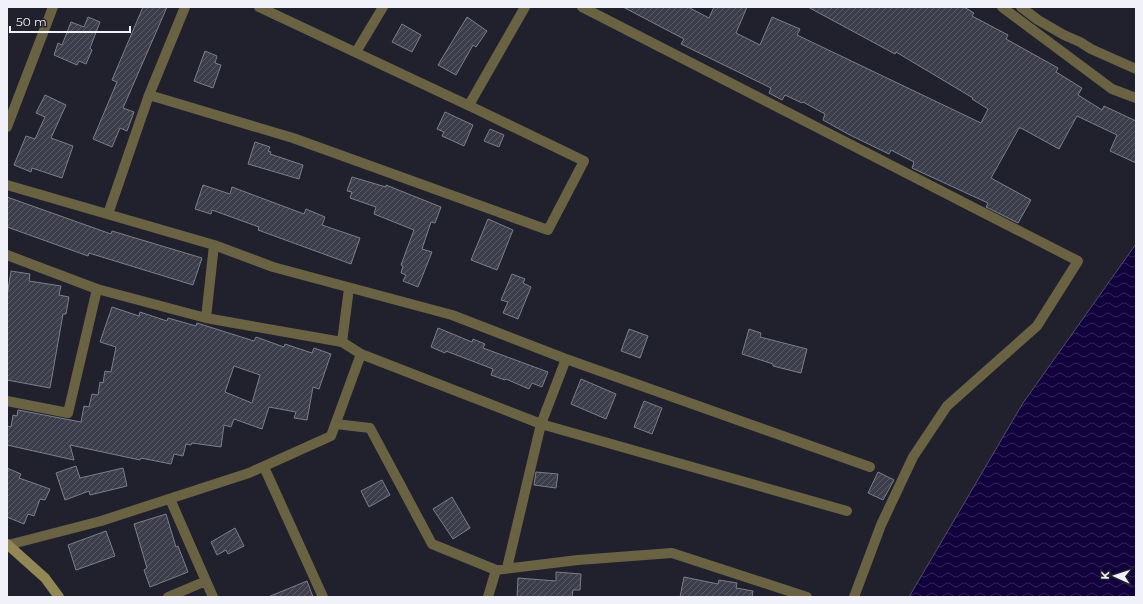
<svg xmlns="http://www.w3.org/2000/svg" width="1143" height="604" viewBox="0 0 1143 604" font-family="Montserrat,sans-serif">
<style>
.water{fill:url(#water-waves);stroke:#544975}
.building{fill:url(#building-hatch);stroke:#7d7d8c;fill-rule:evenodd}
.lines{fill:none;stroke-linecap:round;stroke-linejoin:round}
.minor{stroke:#696344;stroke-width:10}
.secondary{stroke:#918855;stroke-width:10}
</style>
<defs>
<pattern id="water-waves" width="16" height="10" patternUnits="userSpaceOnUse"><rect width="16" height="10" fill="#11013c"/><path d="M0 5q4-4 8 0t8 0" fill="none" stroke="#342659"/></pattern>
<pattern id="building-hatch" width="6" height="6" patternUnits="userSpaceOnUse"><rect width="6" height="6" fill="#3d3e4b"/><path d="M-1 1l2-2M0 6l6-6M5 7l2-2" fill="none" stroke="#595a66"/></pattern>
</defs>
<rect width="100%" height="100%" fill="#21212d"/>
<path class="water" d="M 1136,244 L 1136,597 L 909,597 L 1023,403 Z"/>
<path class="building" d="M 143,7 L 167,7 L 123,108 L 134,112 L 127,131 L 120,128 L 112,147 L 93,139 L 117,82 L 112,80 Z
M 623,7 L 688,7 L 709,18 L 714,7 L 747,7 L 736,33 L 760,45 L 772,17 L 800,29 L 797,35 L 981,123 L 988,109 L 972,99 L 973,98 L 896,52 L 895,54 L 808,7 L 964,7 L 974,13 L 972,16 L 1008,35 L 1006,39 L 1058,68 L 1056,72 L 1082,88 L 1078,95 L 1102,110 L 1104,106 L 1136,121 L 1136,163 L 1110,151 L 1117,135 L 1077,116 L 1059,149 L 1021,128 L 1019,128 L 991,178 L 1031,200 L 1018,223 L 986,207 L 988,203 L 912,168 L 914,162 L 891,150 L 889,154 L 848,134 L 823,120 L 825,114 L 803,102 L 802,103 L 785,95 L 782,100 L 769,93 L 771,88 L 681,44 L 684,39 Z
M 88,17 L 100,22 L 90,48 L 92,50 L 86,64 L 79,61 L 77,65 L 54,55 L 58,43 L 62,45 L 71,22 L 84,27 Z
M 467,17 L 487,31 L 476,47 L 473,45 L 456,75 L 438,65 Z
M 402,24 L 421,35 L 412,52 L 392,42 Z
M 205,51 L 217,56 L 215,63 L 221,65 L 213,88 L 194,81 Z
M 45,95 L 66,105 L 51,138 L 73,146 L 62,178 L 32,168 L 31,172 L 14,165 L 26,136 L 35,139 L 45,117 L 36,113 Z
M 445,112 L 473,125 L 464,146 L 442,136 L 444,132 L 437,129 Z
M 490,129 L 504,135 L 499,147 L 484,141 Z
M 255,142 L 270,147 L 268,151 L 271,152 L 270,154 L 303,165 L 299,179 L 248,164 Z
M 352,177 L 386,187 L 386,185 L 441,207 L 435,223 L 431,222 L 422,249 L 432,252 L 418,287 L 403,281 L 406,275 L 401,273 L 403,266 L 401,265 L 414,230 L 374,214 L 376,207 L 350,198 L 352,192 L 347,191 Z
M 203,185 L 230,194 L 232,187 L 304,214 L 306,209 L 325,217 L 322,225 L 360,238 L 351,264 L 258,230 L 259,227 L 212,210 L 211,214 L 195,209 Z
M 7,197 L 111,234 L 112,231 L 202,258 L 193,285 L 89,253 L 88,256 L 7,227 Z
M 488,219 L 513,230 L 497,270 L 471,260 Z
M 11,271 L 30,274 L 29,281 L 61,286 L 59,295 L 69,297 L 66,314 L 63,314 L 50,388 L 7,380 L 7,296 Z
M 512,274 L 525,279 L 523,283 L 531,287 L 518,319 L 503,313 L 508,302 L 501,300 Z
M 112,307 L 139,316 L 140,312 L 167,321 L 168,318 L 196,326 L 197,323 L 254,341 L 256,337 L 284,347 L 285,344 L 312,353 L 314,348 L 331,354 L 319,389 L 313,387 L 307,420 L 294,418 L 296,412 L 269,407 L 262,429 L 234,419 L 231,427 L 224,425 L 221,447 L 192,443 L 191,445 L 186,444 L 183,456 L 174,454 L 171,464 L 141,458 L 140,460 L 70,445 L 74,460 L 7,445 L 7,426 L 11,427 L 13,415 L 17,416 L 18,410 L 81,422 L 84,406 L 89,407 L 92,394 L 98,395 L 100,382 L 103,383 L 105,371 L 111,372 L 116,347 L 100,342 ZM 234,366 L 260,375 L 252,403 L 225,392 Z
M 438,328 L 472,342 L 473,339 L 485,344 L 483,348 L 548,372 L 542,387 L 532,383 L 529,389 L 506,379 L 505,380 L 491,375 L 493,369 L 446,351 L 445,353 L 431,347 Z
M 629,329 L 648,336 L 640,358 L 621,351 Z
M 749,329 L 761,333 L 760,337 L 807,349 L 801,373 L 773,366 L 773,364 L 742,354 Z
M 581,379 L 616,394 L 606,419 L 571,404 Z
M 644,401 L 662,408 L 652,434 L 634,427 Z
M 76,466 L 80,478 L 123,468 L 127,486 L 90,495 L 89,491 L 65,500 L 56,473 Z
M 7,468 L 21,474 L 19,478 L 50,489 L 45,500 L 40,499 L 34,516 L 28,514 L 24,524 L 7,517 Z
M 536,472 L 558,474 L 556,488 L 534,485 Z
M 878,472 L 894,480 L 883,500 L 868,493 Z
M 382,480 L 390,495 L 369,507 L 361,491 Z
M 452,497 L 470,528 L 453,539 L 433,509 Z
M 166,514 L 176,547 L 178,546 L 188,572 L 150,587 L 144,570 L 147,568 L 134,524 Z
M 235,528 L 244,546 L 228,554 L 226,550 L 217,555 L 211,542 Z
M 106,531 L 115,556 L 76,570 L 68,545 Z
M 556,572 L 581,574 L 580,590 L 573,590 L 572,597 L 517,597 L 518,578 L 556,581 Z
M 684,577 L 718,584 L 719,580 L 737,583 L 736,588 L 753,591 L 752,597 L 680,597 Z
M 307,581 L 313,597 L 268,597 Z"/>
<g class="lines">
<path class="minor" d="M 582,7 L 1078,261 L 1037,326 L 947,406 L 913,457 L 881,525 L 854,597
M 1002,7 L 1112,89 L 1136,98
M 1021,7 L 1038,20 L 1064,35 L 1080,42 L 1091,49 L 1136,69
M 356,52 L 383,7
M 149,95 L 293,138 L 548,230 L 584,161 L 474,108 L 259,7
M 469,105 L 525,7
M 7,127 L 53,7
M 7,185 L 214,245 L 273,267 L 452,315 L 566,359 L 870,467
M 108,214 L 149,95 L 185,7
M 7,255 L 97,289 L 206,318 L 342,342 L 361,354 L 541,424 L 847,511
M 206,318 L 214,245
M 342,342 L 349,288
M 7,401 L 68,413 L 97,289
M 336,424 L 370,428 L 432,544 L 496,570 L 578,560 L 672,553 L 807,597
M 264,467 L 323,597
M 170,499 L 213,597
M 8,545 L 101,521 L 249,473 L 331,436 L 361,354
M 507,568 L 541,424 L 566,359
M 168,597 L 206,581
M 488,597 L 496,570"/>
<path class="secondary" d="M 7,544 L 45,578 L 59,597"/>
</g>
<rect width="1143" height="604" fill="none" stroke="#f0f1f9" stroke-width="16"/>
<g transform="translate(1115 576) rotate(273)" stroke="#21212d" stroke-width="3" paint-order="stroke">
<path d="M0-3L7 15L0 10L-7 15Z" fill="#f0f1f9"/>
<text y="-6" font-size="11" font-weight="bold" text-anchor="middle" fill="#f0f1f9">K</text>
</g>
<path d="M10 26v6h120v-6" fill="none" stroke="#f0f1f9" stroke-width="2"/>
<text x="16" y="26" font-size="12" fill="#f0f1f9" stroke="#21212d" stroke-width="3" paint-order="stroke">50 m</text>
</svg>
